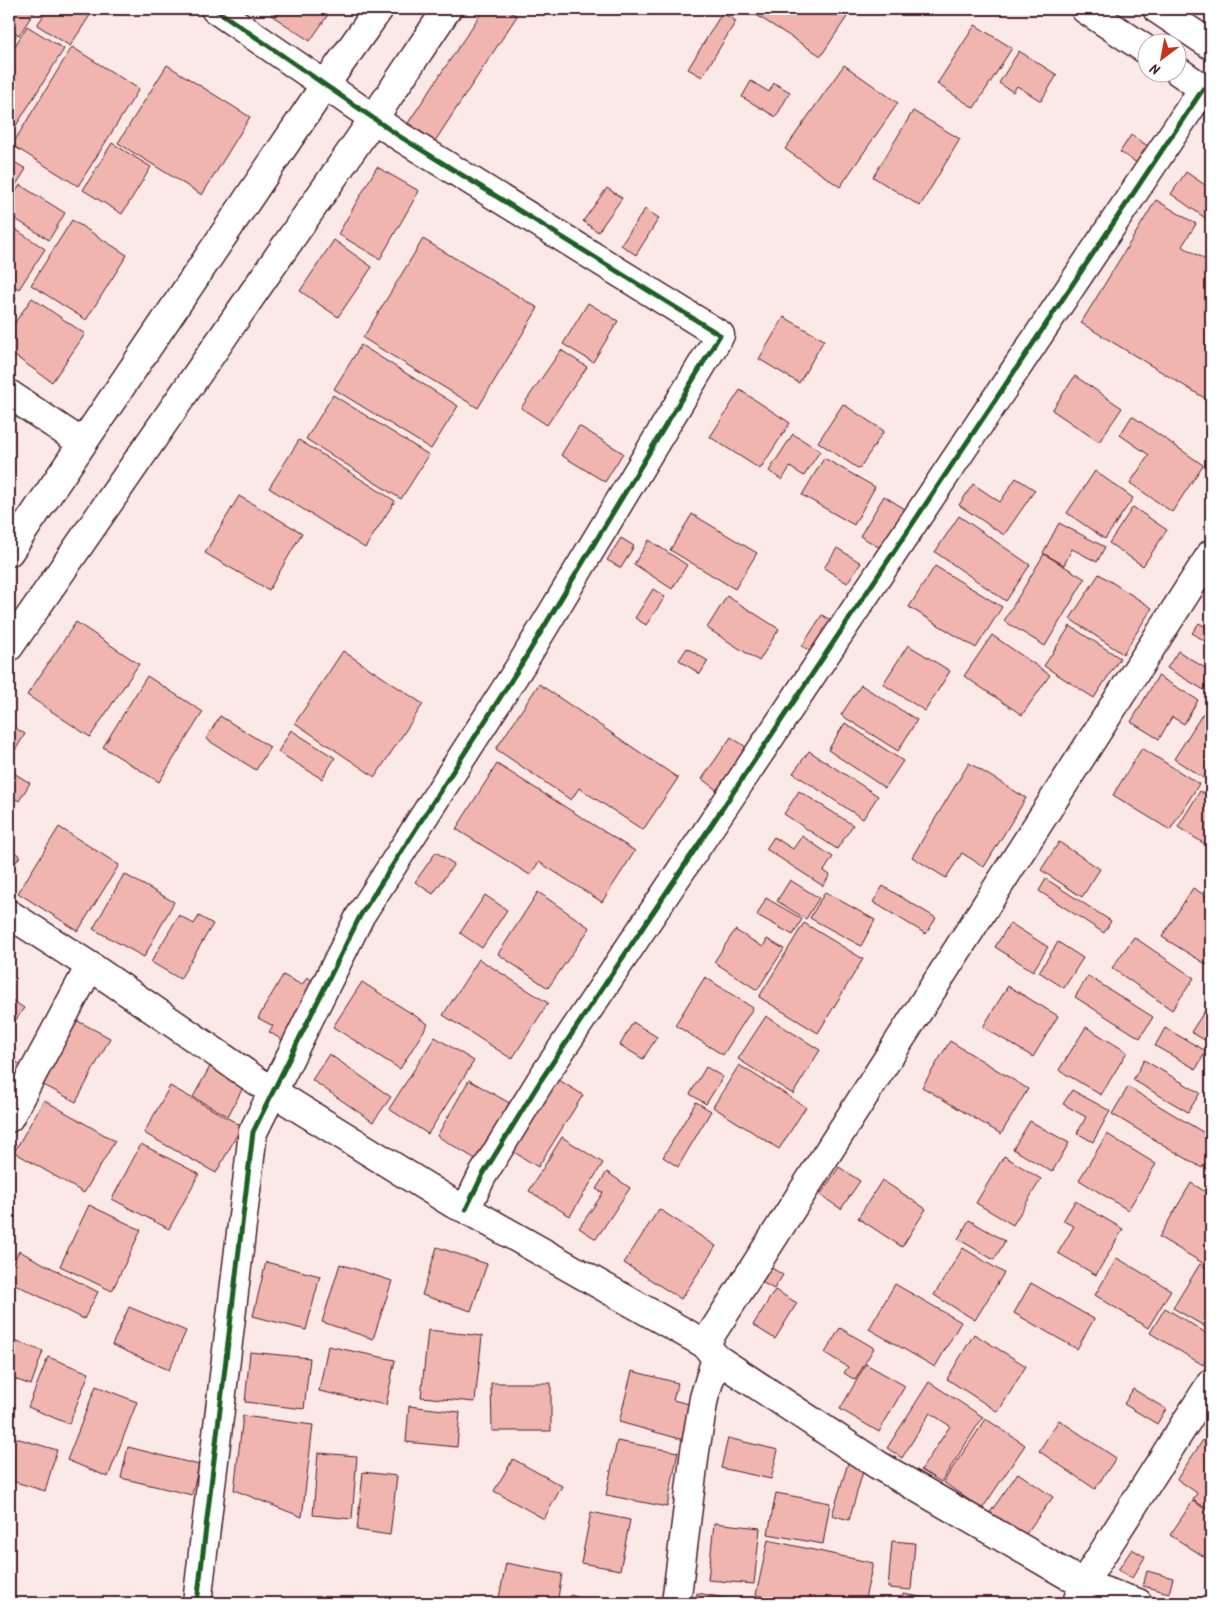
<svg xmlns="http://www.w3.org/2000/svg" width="1220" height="1612" viewBox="0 0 1220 1612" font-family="Kalam,sans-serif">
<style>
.building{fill:#f1b5b0;stroke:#4a1f2b}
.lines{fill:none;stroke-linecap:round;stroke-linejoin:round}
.minor-casing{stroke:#4a1f2b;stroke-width:31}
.trunk-casing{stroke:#4a1f2b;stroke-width:31}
.minor{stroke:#fff;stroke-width:28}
.trunk{stroke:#fff;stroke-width:28}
.cycleway-casing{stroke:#fff;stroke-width:8}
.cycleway{stroke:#1b5e20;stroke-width:5}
</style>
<rect width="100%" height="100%" fill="#fbe9e7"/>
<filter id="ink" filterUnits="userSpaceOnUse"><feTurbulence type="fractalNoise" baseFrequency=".02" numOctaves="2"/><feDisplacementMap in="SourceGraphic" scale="10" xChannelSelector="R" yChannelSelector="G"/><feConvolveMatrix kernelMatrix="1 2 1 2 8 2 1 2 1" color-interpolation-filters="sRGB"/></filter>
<g filter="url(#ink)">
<path class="building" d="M 9,9 L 36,9 L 19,35 L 9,29 Z
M 48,9 L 94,9 L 70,46 L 37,25 Z
M 275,9 L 332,9 L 310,41 L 271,15 Z
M 484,9 L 506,9 L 517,16 L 435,141 L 408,123 Z
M 747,9 L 852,9 L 821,56 Z
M 722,13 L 736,21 L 702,77 L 688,69 Z
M 975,25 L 1012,48 L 974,108 L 937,84 Z
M 27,26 L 64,49 L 9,137 L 9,56 Z
M 9,32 L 16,36 L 9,48 Z
M 72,47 L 139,89 L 78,186 L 12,145 Z
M 1019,51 L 1057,75 L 1041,101 L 1017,86 L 1013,92 L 999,83 Z
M 167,65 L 250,117 L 202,195 L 118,143 Z
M 844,65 L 898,103 L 840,187 L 785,149 Z
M 751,81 L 769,92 L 774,83 L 790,92 L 776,117 L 742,97 Z
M 913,111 L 960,139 L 920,206 L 873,177 Z
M 1131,135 L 1154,150 L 1143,167 L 1120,152 Z
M 112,143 L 151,167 L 122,214 L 83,190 Z
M 9,159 L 26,169 L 9,196 Z
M 377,167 L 419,191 L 380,259 L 338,234 Z
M 1186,172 L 1211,189 L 1211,222 L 1171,194 Z
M 20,185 L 65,213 L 49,240 L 9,215 L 9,203 Z
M 607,188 L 622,198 L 598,232 L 583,221 Z
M 1156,200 L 1196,224 L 1182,246 L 1211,263 L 1211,293 L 1206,301 L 1211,304 L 1211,402 L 1081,323 Z
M 645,209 L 659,218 L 636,255 L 621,245 Z
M 72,220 L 127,255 L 86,320 L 31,285 Z
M 9,225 L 45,249 L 19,289 L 9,283 Z
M 423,239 L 538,308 L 478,408 L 363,338 Z
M 334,240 L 372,267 L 338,317 L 300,291 Z
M 9,293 L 16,298 L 9,310 Z
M 32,298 L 85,334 L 52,382 L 9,352 L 9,331 Z
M 588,303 L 618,321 L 593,362 L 563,344 Z
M 784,317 L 824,340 L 799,383 L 759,359 Z
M 361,345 L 458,406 L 431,449 L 334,389 Z
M 561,350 L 587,367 L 547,425 L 521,408 Z
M 1075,376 L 1122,408 L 1099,442 L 1052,410 Z
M 740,390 L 790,423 L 760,469 L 710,437 Z
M 333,395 L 429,455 L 401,499 L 306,439 Z
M 843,404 L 884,431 L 859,469 L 818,442 Z
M 1132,416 L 1203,465 L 1172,512 L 1130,483 L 1149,455 L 1120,435 Z
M 579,426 L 623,453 L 605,482 L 561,455 Z
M 1211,428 L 1211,440 L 1206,436 Z
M 793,434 L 820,451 L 804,476 L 790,467 L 782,480 L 769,471 Z
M 299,440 L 395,501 L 365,548 L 269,488 Z
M 824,458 L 875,487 L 854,525 L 802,495 Z
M 1095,471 L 1133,498 L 1105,539 L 1067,513 Z
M 1016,478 L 1035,490 L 1004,535 L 959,505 L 973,484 L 1000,502 Z
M 239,496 L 302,533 L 269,590 L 205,553 Z
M 884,496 L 913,514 L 889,553 L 860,536 Z
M 1133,507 L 1167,530 L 1143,566 L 1109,543 Z
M 692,514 L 757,553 L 735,589 L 670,550 Z
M 959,516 L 1030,565 L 1006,601 L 935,552 Z
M 1059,523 L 1105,547 L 1097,562 L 1072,549 L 1064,565 L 1043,553 Z
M 621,538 L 634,546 L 621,568 L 607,560 Z
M 649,540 L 687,565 L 672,589 L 634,564 Z
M 837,548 L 861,563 L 847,583 L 824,568 Z
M 1044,554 L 1085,579 L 1045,646 L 1004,621 Z
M 935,566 L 1002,607 L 976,648 L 909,607 Z
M 1099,574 L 1152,608 L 1123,654 L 1070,619 Z
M 653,589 L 665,597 L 646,625 L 635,618 Z
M 727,596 L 779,629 L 759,661 L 707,628 Z
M 822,615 L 838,625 L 818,656 L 802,646 Z
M 76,622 L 139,664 L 90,737 L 27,695 Z
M 1199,623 L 1211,630 L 1211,645 L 1192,633 Z
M 1070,626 L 1120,658 L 1094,698 L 1044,666 Z
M 992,635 L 1050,675 L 1022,715 L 964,676 Z
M 908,645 L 950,671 L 925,711 L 883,684 Z
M 687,648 L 708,661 L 700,674 L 679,660 Z
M 343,651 L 423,704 L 375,777 L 295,723 Z
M 1178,651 L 1205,668 L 1211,657 L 1211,678 L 1204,690 L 1167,668 Z
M 147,676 L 203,712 L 159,782 L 103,747 Z
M 1158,676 L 1198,700 L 1184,724 L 1172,717 L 1159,739 L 1131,722 Z
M 539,684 L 678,778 L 643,830 L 579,788 L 571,800 L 496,749 Z
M 861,685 L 917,720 L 898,751 L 841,715 Z
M 1203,713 L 1211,719 L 1211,783 L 1174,759 Z
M 220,716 L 270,747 L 256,770 L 206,739 Z
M 845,723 L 903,761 L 885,788 L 828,750 Z
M 9,724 L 25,734 L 9,760 Z
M 291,730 L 335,758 L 322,779 L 278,752 Z
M 731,737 L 752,751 L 722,794 L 702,779 Z
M 1142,748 L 1199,784 L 1170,830 L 1113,795 Z
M 809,751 L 878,796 L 863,819 L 793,773 Z
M 969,763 L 1026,798 L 984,867 L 962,853 L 946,878 L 912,857 Z
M 497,764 L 635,851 L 602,902 L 539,862 L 530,875 L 456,829 Z
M 9,770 L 30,783 L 19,801 L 9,795 Z
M 799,791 L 853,825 L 837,849 L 784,814 Z
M 1200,791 L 1211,798 L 1211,848 L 1178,827 Z
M 59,827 L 119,865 L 78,931 L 18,893 Z
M 802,836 L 833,857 L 824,871 L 830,875 L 823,886 L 766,849 L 774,837 L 793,849 Z
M 1059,842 L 1100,869 L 1082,897 L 1041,870 Z
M 9,848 L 20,856 L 9,873 Z
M 436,852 L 454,864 L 433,894 L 415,882 Z
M 124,874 L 174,902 L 144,957 L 93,929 Z
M 1046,879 L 1111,921 L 1104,933 L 1039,891 Z
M 790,880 L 819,898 L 806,919 L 777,901 Z
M 883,886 L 936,918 L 926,934 L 873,902 Z
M 1193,888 L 1211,899 L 1211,963 L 1209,966 L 1162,937 Z
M 538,892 L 590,928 L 548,988 L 498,954 Z
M 825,892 L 875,920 L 861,946 L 810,918 Z
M 485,895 L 507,910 L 482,948 L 460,933 Z
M 766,898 L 802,919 L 793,935 L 757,915 Z
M 179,915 L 194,924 L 199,916 L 213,924 L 180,979 L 151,962 Z
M 804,923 L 863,959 L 818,1033 L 759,997 Z
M 1010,923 L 1048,947 L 1033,971 L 995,947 Z
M 735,930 L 763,947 L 767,939 L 784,949 L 757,990 L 714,962 Z
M 1134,937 L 1194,978 L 1172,1010 L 1112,968 Z
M 1058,942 L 1083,958 L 1064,988 L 1039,972 Z
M 479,959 L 548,1003 L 512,1059 L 443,1015 Z
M 283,975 L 302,985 L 307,977 L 318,984 L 284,1041 L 269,1032 L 273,1026 L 258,1018 Z
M 1088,976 L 1153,1017 L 1140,1038 L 1075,997 Z
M 705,977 L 753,1008 L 723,1055 L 675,1025 Z
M 362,982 L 428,1024 L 400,1069 L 333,1027 Z
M 1008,986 L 1058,1016 L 1033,1057 L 983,1027 Z
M 9,998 L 24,1008 L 9,1030 Z
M 1208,1006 L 1211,1008 L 1211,1044 L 1191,1032 Z
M 766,1016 L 820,1050 L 793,1094 L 738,1059 Z
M 72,1018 L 110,1038 L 76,1102 L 38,1082 Z
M 633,1022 L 657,1037 L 643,1059 L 620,1045 Z
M 1086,1027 L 1127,1052 L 1101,1095 L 1059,1070 Z
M 1165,1028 L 1206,1051 L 1196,1069 L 1155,1046 Z
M 435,1037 L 474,1061 L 428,1134 L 389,1109 Z
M 950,1041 L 1028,1089 L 1001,1134 L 922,1087 Z
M 329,1054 L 391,1097 L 373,1122 L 312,1080 Z
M 9,1057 L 21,1065 L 9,1084 Z
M 1144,1060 L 1200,1093 L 1188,1112 L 1133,1080 Z
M 211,1065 L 245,1084 L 228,1116 L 193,1097 Z
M 739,1065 L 806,1107 L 779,1149 L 713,1107 Z
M 706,1067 L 723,1077 L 706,1104 L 690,1094 Z
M 551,1075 L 583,1095 L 538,1167 L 506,1147 Z
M 469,1080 L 513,1105 L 479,1161 L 437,1136 Z
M 170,1086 L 242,1126 L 216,1173 L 144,1133 Z
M 1128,1087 L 1211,1137 L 1211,1152 L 1202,1168 L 1112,1114 Z
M 1072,1090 L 1110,1111 L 1093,1142 L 1077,1133 L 1086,1117 L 1063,1104 Z
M 44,1100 L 115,1141 L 84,1193 L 14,1152 Z
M 696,1102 L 711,1111 L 678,1167 L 663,1157 Z
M 1030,1121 L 1069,1143 L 1052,1172 L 1013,1149 Z
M 1107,1134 L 1156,1164 L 1128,1210 L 1079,1180 Z
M 562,1137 L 603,1163 L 570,1216 L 529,1191 Z
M 141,1144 L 199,1174 L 169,1229 L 112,1199 Z
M 1004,1156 L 1041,1179 L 1013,1225 L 976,1203 Z
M 839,1167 L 860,1181 L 841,1209 L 820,1195 Z
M 607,1172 L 630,1188 L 596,1239 L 579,1228 L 603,1193 L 596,1189 Z
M 882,1180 L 926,1209 L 902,1247 L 858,1218 Z
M 1191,1183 L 1211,1195 L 1211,1268 L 1159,1237 Z
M 1075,1201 L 1123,1229 L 1096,1275 L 1058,1253 L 1074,1226 L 1063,1221 Z
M 89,1205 L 141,1230 L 112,1291 L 60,1266 Z
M 659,1209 L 716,1246 L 681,1299 L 624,1263 Z
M 969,1220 L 1005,1241 L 994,1260 L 958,1239 Z
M 437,1247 L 487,1264 L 471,1311 L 422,1295 Z
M 963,1248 L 1004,1273 L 975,1320 L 934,1295 Z
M 19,1251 L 98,1292 L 84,1319 L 9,1281 L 9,1270 Z
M 1117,1258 L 1171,1290 L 1148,1328 L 1095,1295 Z
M 266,1262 L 320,1276 L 306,1330 L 253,1316 Z
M 340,1264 L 392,1281 L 373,1339 L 322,1322 Z
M 1200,1264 L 1211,1271 L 1211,1330 L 1173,1308 Z
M 767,1265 L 783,1275 L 774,1289 L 758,1280 Z
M 1031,1283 L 1094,1319 L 1077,1349 L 1014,1313 Z
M 895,1284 L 961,1322 L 935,1367 L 869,1329 Z
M 775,1290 L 797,1303 L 775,1339 L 753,1325 Z
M 129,1307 L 186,1331 L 169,1370 L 112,1345 Z
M 1165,1308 L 1211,1336 L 1211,1351 L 1203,1365 L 1150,1333 Z
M 840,1328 L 874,1348 L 855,1380 L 844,1373 L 848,1367 L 825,1353 Z
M 428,1330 L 482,1336 L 475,1402 L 421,1397 Z
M 974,1334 L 1026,1366 L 998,1412 L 947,1379 Z
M 9,1339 L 43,1351 L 31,1385 L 9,1377 Z
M 328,1346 L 395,1360 L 386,1405 L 319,1391 Z
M 250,1352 L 310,1358 L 304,1409 L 245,1402 Z
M 48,1357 L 89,1373 L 69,1424 L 28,1407 Z
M 866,1364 L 905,1386 L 879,1432 L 840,1409 Z
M 632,1371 L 678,1383 L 673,1400 L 693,1405 L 684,1440 L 619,1422 Z
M 929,1382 L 983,1417 L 941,1482 L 921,1470 L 950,1426 L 930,1413 L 902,1458 L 887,1448 Z
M 491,1383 L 551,1383 L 551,1431 L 492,1431 Z
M 96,1386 L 137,1402 L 108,1477 L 67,1460 Z
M 1133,1389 L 1166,1409 L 1157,1424 L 1124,1404 Z
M 409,1406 L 460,1412 L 457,1447 L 406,1442 Z
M 243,1416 L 313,1425 L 302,1517 L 234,1490 Z
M 986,1419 L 1025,1445 L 982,1509 L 943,1482 Z
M 1059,1420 L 1116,1458 L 1095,1489 L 1039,1451 Z
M 9,1436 L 57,1450 L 45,1491 L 9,1480 Z
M 728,1438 L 778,1450 L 771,1479 L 721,1468 Z
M 1203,1440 L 1211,1445 L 1211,1511 L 1193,1500 L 1197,1493 L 1177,1479 Z
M 617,1441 L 678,1452 L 667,1507 L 606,1495 Z
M 128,1447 L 199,1465 L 192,1495 L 121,1478 Z
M 318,1453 L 357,1456 L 352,1519 L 313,1515 Z
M 513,1459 L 562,1486 L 544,1519 L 494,1491 Z
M 848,1463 L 864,1468 L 849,1520 L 832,1515 Z
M 363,1472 L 397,1476 L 390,1535 L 357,1530 Z
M 1018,1473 L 1053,1497 L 1023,1538 L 989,1514 Z
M 776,1493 L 830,1503 L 823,1544 L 768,1534 Z
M 1193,1501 L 1211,1513 L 1211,1561 L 1170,1535 Z
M 591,1512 L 630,1520 L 620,1570 L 581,1563 Z
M 714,1523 L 760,1528 L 754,1584 L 708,1580 Z
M 768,1540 L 873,1563 L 864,1603 L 792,1603 L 756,1595 Z
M 892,1541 L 915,1543 L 911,1590 L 888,1588 Z
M 1132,1549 L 1145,1557 L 1132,1578 L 1118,1570 Z
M 506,1563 L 562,1574 L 557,1603 L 498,1603 Z
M 1147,1571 L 1173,1578 L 1169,1593 L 1143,1586 Z
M 697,1593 L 753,1603 L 695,1603 Z
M 903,1594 L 954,1603 L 902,1603 Z
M 571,1595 L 596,1603 L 568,1603 Z"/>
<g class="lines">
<g class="minor-casing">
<path id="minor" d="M 9,394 L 82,443
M 9,552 L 325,85 L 379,9
M 9,647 L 374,118 L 447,9
M 9,914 L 90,966 L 273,1092 L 454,1204 L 466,1209 L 705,1344 L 716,1358 L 878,1465 L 1083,1584 L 1138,1603
M 9,1118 L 90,966
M 466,1209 L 482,1176 L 541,1080 L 1203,89
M 705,1344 L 1211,554
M 197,1603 L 253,1132 L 360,916 L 521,665 L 720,335 L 399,136 L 215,9
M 676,1603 L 695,1451 L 704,1398 L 716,1358
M 1077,1603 L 1083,1584 L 1211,1383"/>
</g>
<g class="trunk-casing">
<path id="trunk" d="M 1085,9 L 1148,51
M 1157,9 L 1211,45
M 1178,71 L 1211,94"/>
</g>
<use href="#minor" class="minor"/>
<use href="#trunk" class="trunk"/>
<g class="cycleway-casing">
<path id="cycleway" d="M 466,1209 L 482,1176 L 541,1080 L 1203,89
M 197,1603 L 253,1132 L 360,916 L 521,665 L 720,335 L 399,136 L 215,9"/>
</g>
<use href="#cycleway" class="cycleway"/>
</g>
</g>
<rect width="1220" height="1612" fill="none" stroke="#fff" stroke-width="30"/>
<rect x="15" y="15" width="1190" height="1582" fill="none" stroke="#4a1f2b" stroke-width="2" filter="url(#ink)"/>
<g transform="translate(1162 58) rotate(212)"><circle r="24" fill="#ffffff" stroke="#b7a5aa"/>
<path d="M0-4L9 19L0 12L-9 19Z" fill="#c8321e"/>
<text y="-8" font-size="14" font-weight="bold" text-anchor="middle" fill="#4a1f2b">N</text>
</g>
</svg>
